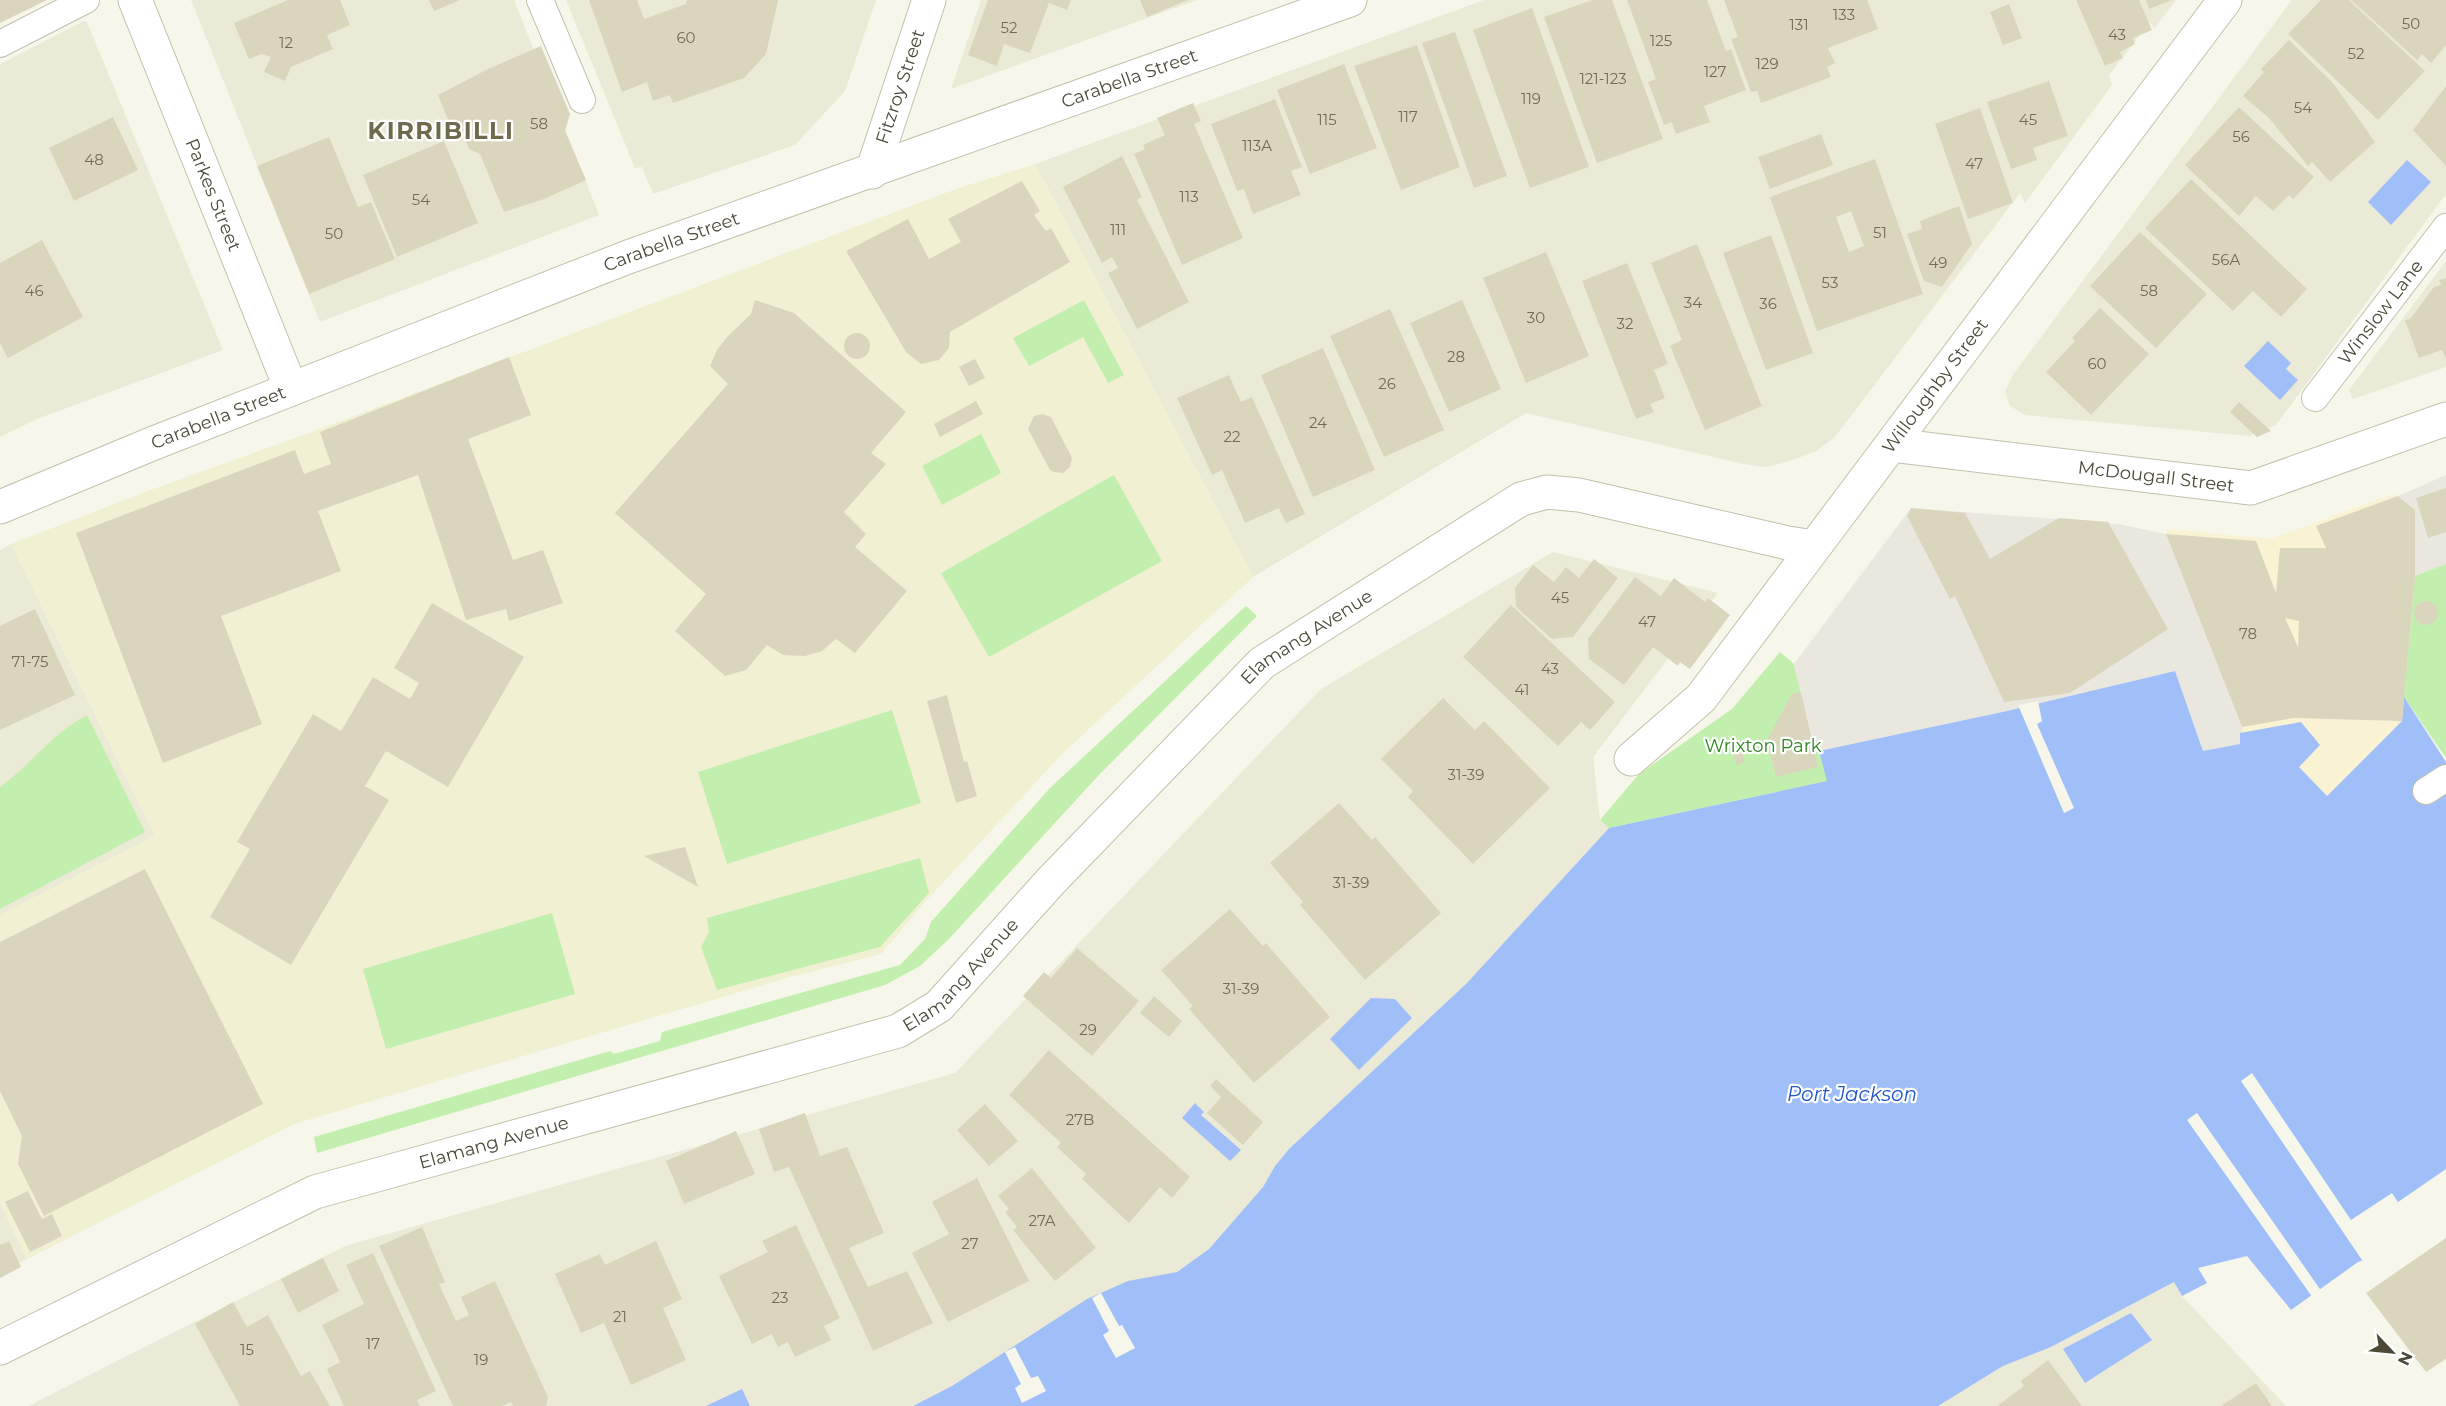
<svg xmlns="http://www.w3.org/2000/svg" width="2446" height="1406" viewBox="0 0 2446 1406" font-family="Montserrat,sans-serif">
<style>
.residential{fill:#ebead7}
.commercial{fill:#faf3d3}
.industrial{fill:#e9e7de}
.education{fill:#f1f0d2}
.green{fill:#c2efae}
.water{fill:#a0bff9}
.pier{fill:#f6f6ea}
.building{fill:#dad6be;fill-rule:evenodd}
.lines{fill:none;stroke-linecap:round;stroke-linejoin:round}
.lane-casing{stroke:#c3c1ab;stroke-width:28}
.street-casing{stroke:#c3c1ab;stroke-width:35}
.lane{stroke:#fff;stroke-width:26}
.street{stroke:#fff;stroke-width:33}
.labels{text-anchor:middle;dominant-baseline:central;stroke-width:4.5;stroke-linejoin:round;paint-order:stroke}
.number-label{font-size:15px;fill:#706c59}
.street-label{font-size:18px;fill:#4c4937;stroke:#fff}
.park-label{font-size:18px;fill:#2e8621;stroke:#fff}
.water-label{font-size:20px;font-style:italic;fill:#2157c6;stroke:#fff}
.district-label{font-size:24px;font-weight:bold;letter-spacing:1.5px;fill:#706a4c;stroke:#fff}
</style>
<rect width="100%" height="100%" fill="#f6f6ea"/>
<path class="residential" d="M 191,0 L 514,0 L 599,215 L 320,322 Z
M 566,0 L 876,0 L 845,91 L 795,145 L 653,194 L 642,167 L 635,168 Z
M 981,0 L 1197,0 L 951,89 Z
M 1484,0 L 2176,0 L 2154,29 L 2150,22 L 2109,75 L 2112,85 L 2025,203 L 2020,193 L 1835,437 L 1816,451 L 1790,461 L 1766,467 L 1743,464 L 1526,413 L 1253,577 L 1035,164 Z
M 2292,0 L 2446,0 L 2446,194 L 2276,425 L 2249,436 L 2025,415 L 2010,406 L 2005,392 L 2012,376 Z
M 86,20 L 223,350 L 37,419 L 0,437 L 0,64 Z
M 2446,261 L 2446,367 L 2353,399 L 2349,390 Z
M 11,544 L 155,836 L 0,915 L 0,550 Z
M 1553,552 L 1718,593 L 1593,757 L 1600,820 L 1609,828 L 1467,983 L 1289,1149 L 1275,1166 L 1263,1187 L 1209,1249 L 1176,1272 L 1087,1299 L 952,1386 L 913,1406 L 28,1406 L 345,1246 L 955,1073 L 1321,689 Z
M 0,1203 L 27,1259 L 0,1272 Z
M 2174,1282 L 2182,1296 L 2286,1406 L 1938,1406 L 2003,1366 L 2051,1347 Z"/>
<path class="commercial" d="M 2393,494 L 2415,510 L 2415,576 L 2402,721 L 2327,796 L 2299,767 L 2302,722 L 2240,733 L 2242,727 L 2166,534 L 2167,529 L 2271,539 Z"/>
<path class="industrial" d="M 2446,475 L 2446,564 L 2415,576 L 2415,510 L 2398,496 Z
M 1911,508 L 2118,524 L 2166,534 L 2242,727 L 2241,744 L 2203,751 L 2175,671 L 2007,711 L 1814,752 L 1794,664 Z"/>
<path class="education" d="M 1035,164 L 1253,577 L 1062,754 L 924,903 L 881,954 L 783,979 L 294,1124 L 27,1259 L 0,1203 L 0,915 L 155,836 L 11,544 L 148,491 L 309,433 L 956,189 Z"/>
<path class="green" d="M 1084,300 L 1124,375 L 1108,383 L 1083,337 L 1029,366 L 1013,338 Z
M 981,434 L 1001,473 L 942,505 L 922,466 Z
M 1114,475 L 1162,561 L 989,657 L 941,573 Z
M 2446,564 L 2446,758 L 2404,697 L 2415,576 Z
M 1246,606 L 1257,616 L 1097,777 L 948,940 L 920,966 L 885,985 L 317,1153 L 314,1137 L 610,1051 L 614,1054 L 660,1041 L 662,1032 L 900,965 L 925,939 L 931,922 L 1050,788 Z
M 1780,652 L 1794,664 L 1814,752 L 1819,751 L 1828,781 L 1609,828 L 1600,820 L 1639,774 L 1732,709 Z
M 892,710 L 921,803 L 727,864 L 698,772 Z
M 87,715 L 145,832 L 0,909 L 0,787 C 32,764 51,734 87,715 Z
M 920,858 L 929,893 L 880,947 L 717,990 L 701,947 L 709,932 L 707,918 Z
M 552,913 L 575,994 L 386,1049 L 363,969 Z"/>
<path class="water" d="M 2407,160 L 2431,182 L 2391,225 L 2368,202 Z
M 2268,341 L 2291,363 L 2286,369 L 2298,380 L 2280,400 L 2244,366 Z
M 2175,671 L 2203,751 L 2240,744 L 2240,733 L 2301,722 L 2320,745 L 2299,767 L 2327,796 L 2402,721 L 2404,697 L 2446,762 L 2446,1205 L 2370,1258 L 2358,1262 L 2291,1310 L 2247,1256 L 2198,1268 L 2207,1283 L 2182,1296 L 2174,1282 L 2051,1347 L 2003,1366 L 1938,1406 L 913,1406 L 952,1386 L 1087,1299 L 1128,1281 L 1177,1272 L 1209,1249 L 1263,1187 L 1275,1166 L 1289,1149 L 1467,983 L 1609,828 L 1827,781 L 1819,751 L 2007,711 Z
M 1371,998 L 1395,999 L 1412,1018 L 1359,1070 L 1330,1039 Z
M 1195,1103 L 1204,1112 L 1201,1115 L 1241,1150 L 1230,1161 L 1182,1118 Z
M 2131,1313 L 2152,1340 L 2085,1383 L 2063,1349 Z
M 742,1389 L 750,1406 L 706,1406 Z"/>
<path class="pier" d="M 2038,701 L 2042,721 L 2037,724 L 2074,808 L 2064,813 L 2018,705 Z
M 2252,1073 L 2351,1220 L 2392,1193 L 2398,1202 L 2446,1169 L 2446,1209 L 2372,1261 L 2364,1263 L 2241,1081 Z
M 2197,1113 L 2322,1292 L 2313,1298 L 2187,1120 Z
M 1101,1293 L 1119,1326 L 1122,1325 L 1135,1348 L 1116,1358 L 1103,1335 L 1109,1331 L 1092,1298 Z
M 1015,1347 L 1031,1378 L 1038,1376 L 1046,1391 L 1022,1403 L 1015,1388 L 1021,1384 L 1005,1352 Z"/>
<path class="building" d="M 0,0 L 47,0 L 0,23 Z
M 288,0 L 340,0 L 350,25 L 327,35 L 333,49 L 291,67 L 285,81 L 264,72 L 271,57 L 262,54 L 249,59 L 234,23 Z
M 429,0 L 460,0 L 434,11 Z
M 589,0 L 637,0 L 644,19 L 686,4 L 687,0 L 778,0 L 766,54 L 744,78 L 673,103 L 670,95 L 653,101 L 647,82 L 622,92 Z
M 988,0 L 1071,0 L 1067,10 L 1049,3 L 1030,53 L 1004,44 L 997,66 L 968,55 Z
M 1140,0 L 1188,0 L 1147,17 Z
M 1592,0 L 1612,0 L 1663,139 L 1597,163 L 1544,17 Z
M 1627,0 L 1707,0 L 1726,51 L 1731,49 L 1746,90 L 1704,106 L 1710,122 L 1676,134 L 1672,122 L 1664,125 L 1648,82 L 1656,79 Z
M 1724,0 L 1867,0 L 1878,29 L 1828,48 L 1835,63 L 1827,67 L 1831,77 L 1761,103 L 1757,91 L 1751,92 L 1731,39 L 1738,37 Z
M 2076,0 L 2139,0 L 2152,30 L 2133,38 L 2135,44 L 2120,52 L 2123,58 L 2105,66 Z
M 2146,0 L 2172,0 L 2149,9 Z
M 2321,0 L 2349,0 L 2425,71 L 2378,120 L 2288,34 Z
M 2351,0 L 2446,0 L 2446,45 L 2431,63 L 2422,54 L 2417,60 Z
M 2009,4 L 2022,38 L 2003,45 L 1990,12 Z
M 1532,8 L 1589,167 L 1530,188 L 1473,30 Z
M 1455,32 L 1507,176 L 1474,188 L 1422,43 Z
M 2289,40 L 2333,83 L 2375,142 L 2330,182 L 2312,162 L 2308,166 L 2269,118 L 2243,96 L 2264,72 L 2261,69 Z
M 1417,45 L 1460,167 L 1401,190 L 1354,66 Z
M 541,46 L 570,114 L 565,131 L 586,180 L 544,199 L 504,212 L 480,154 L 469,149 L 461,129 L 453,132 L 438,95 L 488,69 Z
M 1344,64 L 1377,148 L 1310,174 L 1277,90 Z
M 2049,81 L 2068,136 L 2033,148 L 2037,160 L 2011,169 L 1987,102 Z
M 2446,86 L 2446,166 L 2413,130 Z
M 1275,99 L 1302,167 L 1291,171 L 1301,195 L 1253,214 L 1244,189 L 1237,191 L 1211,124 Z
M 1193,103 L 1201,121 L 1194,124 L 1243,238 L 1182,265 L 1134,154 L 1145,149 L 1143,145 L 1165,135 L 1157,118 Z
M 2239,107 L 2314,177 L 2293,199 L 2289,195 L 2273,211 L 2256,196 L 2239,216 L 2185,165 Z
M 1980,108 L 2013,203 L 1968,219 L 1935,124 Z
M 113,117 L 138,170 L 74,201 L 49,148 Z
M 1821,134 L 1833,165 L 1770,189 L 1758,157 Z
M 329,137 L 358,207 L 371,202 L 395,259 L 309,294 L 257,166 Z
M 444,141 L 478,223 L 397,257 L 363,175 Z
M 1122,156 L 1142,197 L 1137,200 L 1189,302 L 1137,329 L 1108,273 L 1118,268 L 1112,257 L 1102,263 L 1063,187 Z
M 1875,159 L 1923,294 L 1817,331 L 1770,197 ZM 1851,211 L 1864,246 L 1849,252 L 1836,217 Z
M 2191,179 L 2307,289 L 2281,317 L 2253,291 L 2233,311 L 2145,228 Z
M 1022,181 L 1040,211 L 1034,215 L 1046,231 L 1051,228 L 1070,262 L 950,332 L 949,348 L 939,360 L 921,364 L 906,352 L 846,251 L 908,219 L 929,259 L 961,242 L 948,219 Z
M 1959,206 L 1972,244 L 1942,287 L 1924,281 L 1907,234 L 1922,229 L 1920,221 Z
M 2140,232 L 2207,294 L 2156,348 L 2090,286 Z
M 1771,235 L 1813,353 L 1766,370 L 1723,253 Z
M 42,240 L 83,317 L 8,358 L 0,343 L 0,263 Z
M 1697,244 L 1762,406 L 1705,430 L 1670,346 L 1682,340 L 1651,263 Z
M 1546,252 L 1589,356 L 1526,383 L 1483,278 Z
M 1627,263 L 1668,364 L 1654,370 L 1665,398 L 1650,404 L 1654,412 L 1636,419 L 1582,281 Z
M 2446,278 L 2446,359 L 2442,350 L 2419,358 L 2405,320 L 2410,319 L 2434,287 L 2441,285 L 2439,280 Z
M 755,300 L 794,313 L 906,412 L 871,453 L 886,464 L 844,512 L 866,534 L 855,547 L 907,591 L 855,653 L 836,639 L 822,651 L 805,656 L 783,655 L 767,645 L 746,670 L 725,676 L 675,631 L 706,594 L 615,513 L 728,384 L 710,366 L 717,350 L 727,337 L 751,314 Z
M 1462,300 L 1501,389 L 1449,412 L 1410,323 Z
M 2100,308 L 2149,354 L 2091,415 L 2046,372 L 2075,341 L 2072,338 Z
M 1390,309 L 1444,430 L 1384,457 L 1330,336 Z
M844 346a13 13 0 1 1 26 0a13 13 0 1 1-26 0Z
M 1323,348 L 1375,470 L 1313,497 L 1261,375 Z
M 509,357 L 531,415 L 468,439 L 513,560 L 543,550 L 563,603 L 509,621 L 506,609 L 466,620 L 418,475 L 318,511 L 341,571 L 221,616 L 262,724 L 163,763 L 76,533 L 295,450 L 304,474 L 331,464 L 320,432 Z
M 975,359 L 985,378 L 969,386 L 959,367 Z
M 1229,375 L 1241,402 L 1252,397 L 1305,514 L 1286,523 L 1279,508 L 1245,523 L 1222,470 L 1212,475 L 1177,398 Z
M 976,401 L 983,414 L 940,437 L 934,424 Z
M 2239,402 L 2271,431 L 2257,437 L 2230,412 Z
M 1042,414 L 1051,417 L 1072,458 L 1070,467 L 1063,473 L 1054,472 L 1050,470 L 1028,429 L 1034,416 Z
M 2446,488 L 2446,532 L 2428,538 L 2416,498 Z
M 2398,496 L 2415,510 L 2415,576 L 2402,721 L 2293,718 L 2242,727 L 2166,534 L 2256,541 L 2276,593 L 2280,548 L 2326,548 L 2316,526 ZM 2285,618 L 2299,621 L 2298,647 Z
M 1911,508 L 1965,513 L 1990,559 L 2059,518 L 2108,522 L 2168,629 L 2070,693 L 2004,702 L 1955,596 L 1950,599 L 1907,516 Z
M 1594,559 L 1618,578 L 1573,637 L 1552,639 L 1516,607 L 1515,588 L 1533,565 L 1554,582 L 1566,567 L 1579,578 Z
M 1635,577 L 1661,596 L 1674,578 L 1705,602 L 1708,598 L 1730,615 L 1690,669 L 1680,662 L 1678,666 L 1653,647 L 1624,685 L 1589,659 L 1588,639 Z
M2414 613a12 12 0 1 1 24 0a12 12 0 1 1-24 0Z
M 432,603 L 524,657 L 448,787 L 386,751 L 365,786 L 389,800 L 291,965 L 210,917 L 250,849 L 237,842 L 313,714 L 341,731 L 373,677 L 410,699 L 419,683 L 394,668 Z
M 1511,605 L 1615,702 L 1590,730 L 1581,722 L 1558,746 L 1463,657 Z
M 35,609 L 75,695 L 0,730 L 0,626 Z
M 1801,692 L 1818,767 L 1776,777 L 1767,740 L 1792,694 Z
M 947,695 L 964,762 L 967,761 L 977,796 L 956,803 L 927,701 Z
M 1443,698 L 1475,730 L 1484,721 L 1550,788 L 1473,864 L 1408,797 L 1413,791 L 1381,759 Z
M 1741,747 L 1745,762 L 1736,765 L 1733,749 Z
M 1339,803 L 1372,840 L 1375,837 L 1441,913 L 1365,980 L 1300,905 L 1303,902 L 1270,863 Z
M 685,847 L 698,887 L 644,856 Z
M 145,869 L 263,1104 L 44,1216 L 18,1164 L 22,1136 L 0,1091 L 0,942 Z
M 1230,909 L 1263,946 L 1266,943 L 1330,1017 L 1254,1083 L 1189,1009 L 1193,1006 L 1161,970 Z
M 1077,948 L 1139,1001 L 1092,1056 L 1023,996 L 1044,972 L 1051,978 Z
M 1154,996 L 1182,1021 L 1169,1037 L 1140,1013 Z
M 1049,1050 L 1190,1177 L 1172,1198 L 1160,1187 L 1129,1223 L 1082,1179 L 1086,1174 L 1057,1147 L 1061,1143 L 1009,1095 Z
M 1216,1079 L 1263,1122 L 1243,1145 L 1207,1113 L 1221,1097 L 1210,1086 Z
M 985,1104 L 1018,1141 L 989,1166 L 957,1130 Z
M 805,1113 L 820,1156 L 847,1147 L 884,1233 L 849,1248 L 868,1287 L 907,1271 L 933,1323 L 873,1351 L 789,1167 L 774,1172 L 759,1129 Z
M 736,1131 L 755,1174 L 684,1204 L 666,1161 Z
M 1032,1168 L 1096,1248 L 1055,1281 L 1013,1230 L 1017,1227 L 1005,1212 L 1009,1209 L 998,1196 Z
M 977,1178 L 1029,1281 L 948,1322 L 912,1253 L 949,1234 L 932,1202 Z
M 28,1191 L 42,1219 L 52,1214 L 62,1236 L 30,1252 L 5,1202 Z
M 796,1225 L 840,1318 L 824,1326 L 831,1340 L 795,1357 L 788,1342 L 778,1347 L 772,1334 L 752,1344 L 719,1276 L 768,1252 L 762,1241 Z
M 422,1227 L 445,1282 L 439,1284 L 456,1321 L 469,1315 L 461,1297 L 495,1281 L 548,1397 L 546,1406 L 513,1406 L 511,1402 L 502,1406 L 453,1406 L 379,1246 Z
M 2446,1238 L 2446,1359 L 2426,1372 L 2366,1293 Z
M 9,1241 L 21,1267 L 0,1278 L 0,1245 Z
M 656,1241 L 682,1299 L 663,1308 L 686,1360 L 631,1385 L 604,1323 L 581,1333 L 555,1274 L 600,1254 L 605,1265 Z
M 373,1253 L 436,1391 L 417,1400 L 420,1406 L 344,1406 L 327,1369 L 340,1362 L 322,1325 L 364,1304 L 346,1265 Z
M 323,1258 L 339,1291 L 298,1313 L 281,1279 Z
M 233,1302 L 247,1327 L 268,1315 L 301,1376 L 310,1371 L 330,1406 L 240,1406 L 195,1324 Z
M 2048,1360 L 2082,1406 L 1997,1406 L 2024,1386 L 2021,1381 Z
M 2256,1383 L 2272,1406 L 2221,1406 Z"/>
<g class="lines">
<g class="lane-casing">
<g id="lane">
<path d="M 540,0 L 582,100"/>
<path d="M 0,44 L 86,0"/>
<path id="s1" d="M 2315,398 L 2446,227"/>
<path d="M 2426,791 L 2446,778"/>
</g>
</g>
<g class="street-casing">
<g id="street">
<path id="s2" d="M 135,0 L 291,389"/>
<path id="s3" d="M 872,172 L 929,0"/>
<path id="s4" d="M 1892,445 L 2251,488 L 2446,419"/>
<path id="s5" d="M 0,507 L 154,443 L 628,257 L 1350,0"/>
<path id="s6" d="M 1631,759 L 1701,698 L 2225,0"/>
<path id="s7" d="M 0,1348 L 315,1192 L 898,1031 L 939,1006 L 1051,881 L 1262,663 L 1521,499 L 1547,492 L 1579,495 L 1788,543 L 1814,547"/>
</g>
</g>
<use href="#lane" class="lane"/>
<use href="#street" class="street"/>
</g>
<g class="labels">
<g class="number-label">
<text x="1844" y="14">133</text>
<text x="2411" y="23">50</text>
<text x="1799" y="24">131</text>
<text x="1009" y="27">52</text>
<text x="2117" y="34">43</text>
<text x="686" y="37">60</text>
<text x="1661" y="40">125</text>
<text x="286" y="42">12</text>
<text x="2356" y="53">52</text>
<text x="1767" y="63">129</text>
<text x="1715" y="71">127</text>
<text x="1603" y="78">121-123</text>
<text x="1531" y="98">119</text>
<text x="2303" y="107">54</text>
<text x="1408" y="116">117</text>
<text x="1327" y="119">115</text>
<text x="2028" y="119">45</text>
<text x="539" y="123">58</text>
<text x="2241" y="136">56</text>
<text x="1257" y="145">113A</text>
<text x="94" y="159">48</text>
<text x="1974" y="163">47</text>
<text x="1189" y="196">113</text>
<text x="421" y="199">54</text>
<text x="1118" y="229">111</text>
<text x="1880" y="232">51</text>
<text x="334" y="233">50</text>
<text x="2226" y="259">56A</text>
<text x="1938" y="262">49</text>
<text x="1830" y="282">53</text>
<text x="34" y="290">46</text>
<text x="2149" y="290">58</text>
<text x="1693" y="302">34</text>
<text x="1768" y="303">36</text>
<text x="1536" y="317">30</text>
<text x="1625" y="323">32</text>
<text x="1456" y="356">28</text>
<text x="2097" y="363">60</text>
<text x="1387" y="383">26</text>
<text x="1318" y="422">24</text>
<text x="1232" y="436">22</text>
<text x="1560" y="597">45</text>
<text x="1647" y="621">47</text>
<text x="2248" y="633">78</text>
<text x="30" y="661">71-75</text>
<text x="1550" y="668">43</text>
<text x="1522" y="689">41</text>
<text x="1466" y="774">31-39</text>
<text x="1351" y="882">31-39</text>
<text x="1241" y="988">31-39</text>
<text x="1088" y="1029">29</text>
<text x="1080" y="1119">27B</text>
<text x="1042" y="1220">27A</text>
<text x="970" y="1243">27</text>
<text x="780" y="1297">23</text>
<text x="620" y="1316">21</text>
<text x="373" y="1343">17</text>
<text x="247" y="1349">15</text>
<text x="481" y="1359">19</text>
</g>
<g class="street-label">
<text stroke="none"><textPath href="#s5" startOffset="1208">Carabella Street</textPath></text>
<text stroke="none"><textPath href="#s3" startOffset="90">Fitzroy Street</textPath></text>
<text stroke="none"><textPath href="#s2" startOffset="210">Parkes Street</textPath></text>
<text stroke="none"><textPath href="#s5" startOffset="722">Carabella Street</textPath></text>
<text stroke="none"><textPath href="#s1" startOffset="108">Winslow Lane</textPath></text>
<text stroke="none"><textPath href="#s6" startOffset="483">Willoughby Street</textPath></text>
<text stroke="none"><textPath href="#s5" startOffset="236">Carabella Street</textPath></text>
<text stroke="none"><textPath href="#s4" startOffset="266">McDougall Street</textPath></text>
<text stroke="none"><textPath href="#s7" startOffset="1527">Elamang Avenue</textPath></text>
<text stroke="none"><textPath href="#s7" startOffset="1041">Elamang Avenue</textPath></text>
<text stroke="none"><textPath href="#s7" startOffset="537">Elamang Avenue</textPath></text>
</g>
<g class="park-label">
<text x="1763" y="746">Wrixton Park</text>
</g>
<g class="water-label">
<text x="1852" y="1094">Port Jackson</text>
</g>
<g class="district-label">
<text x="441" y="130">KIRRIBILLI</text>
</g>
</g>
<g transform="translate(2392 1352) rotate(116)" stroke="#ffffff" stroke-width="4.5" paint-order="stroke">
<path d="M0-4.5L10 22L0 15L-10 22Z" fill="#4c4937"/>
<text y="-9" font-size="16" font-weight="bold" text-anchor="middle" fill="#4c4937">N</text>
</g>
</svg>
